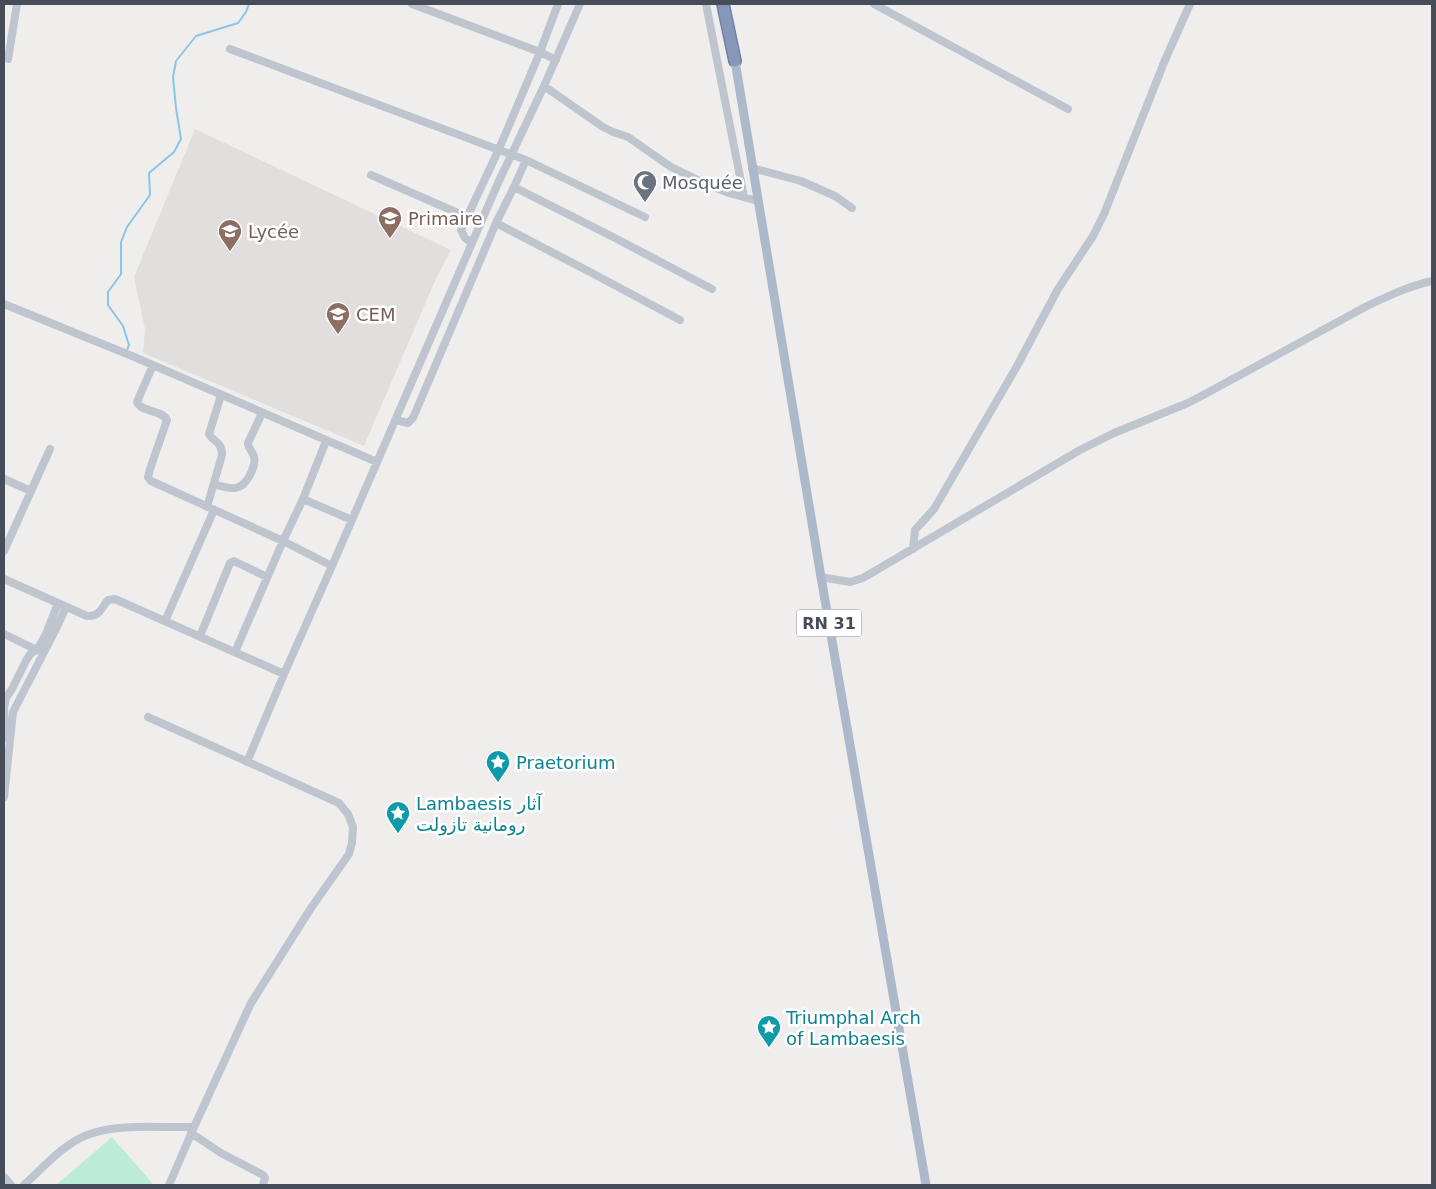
<svg xmlns="http://www.w3.org/2000/svg" width="1436" height="1189" viewBox="0 0 1436 1189" font-family="'DejaVu Sans','Noto Naskh Arabic',sans-serif">
<style>
.education{fill:#e1dfde}
.grass{fill:#bcecd7}
.lines{fill:none;stroke-linecap:round;stroke-linejoin:round}
.stream{stroke:#8bc5e7;stroke-width:2}
.highway-casing{stroke:#7282a6;stroke-width:14}
.minor{stroke:#bec5cf;stroke-width:8}
.major{stroke:#aeb8cb;stroke-width:9}
.highway{stroke:#8697ba;stroke-width:11}
.labels{text-anchor:middle;dominant-baseline:central;stroke-width:5;stroke-linejoin:round;paint-order:stroke}
.shield{fill:#fff;stroke:#7e828b;stroke-width:1}
.shield-label{font-size:16px;font-weight:bold;fill:#464d59}
.worship-label{font-size:18px;fill:#5b616d;stroke:#fff;text-anchor:start}
.education-label{font-size:18px;fill:#785e54;stroke:#fff;text-anchor:start}
.culture-label{font-size:18px;fill:#0d838f;stroke:#fff;text-anchor:start}
</style>
<rect width="100%" height="100%" fill="#f0eded"/>
<path class="education" d="M 195,129 L 451,250 L 435,281 L 364,446 L 143,353 L 145,329 L 134,277 Z"/>
<path class="grass" d="M 112,1137 L 154,1185 L 56,1185 Z"/>
<g class="lines">
<path class="stream" d="M 127,350 L 129,345 L 123,326 L 108,305 L 108,292 L 121,274 L 121,242 L 127,227 L 150,195 L 149,173 L 174,152 L 181,139 L 176,108 L 173,77 L 176,61 L 196,36 L 238,23 L 246,12 L 249,4"/>
<g class="highway-casing">
<path id="highway" d="M 723,4 L 735,61"/>
</g>
<path class="minor" d="M 412,4 L 540,52 L 556,60
M 706,4 L 744,197
M 874,4 L 1068,109
M 230,49 L 526,160 L 645,217
M 8,59 L 17,4
M 544,86 L 603,127 L 613,132 L 628,137 L 671,167 L 704,183 L 729,193 L 758,201
M 752,168 L 801,181 L 835,196 L 852,208
M 371,175 L 467,217
M 514,187 L 615,238 L 712,289
M 496,223 L 590,272 L 680,320
M 472,243 L 465,238 L 461,230 L 499,149 L 540,52 L 558,4
M 4,304 L 132,356 L 377,462
M 153,365 L 137,402 C 142,413 161,409 167,420 L 150,469 L 148,477 L 151,481 L 283,541 L 332,566
M 396,420 L 408,423 L 413,418 L 496,223 L 514,187 L 526,160
M 4,479 L 31,491
M 214,484 C 232,490 242,492 251,473 C 253,468 256,463 254,457 C 253,451 248,449 248,443 L 262,413
M 303,499 L 352,520
M 207,507 L 222,455 C 222,441 214,443 209,434 L 221,395
M 913,549 L 915,530 L 934,509 L 1017,366 L 1058,289 L 1093,236 L 1104,214 L 1165,60 L 1190,4
M 4,551 L 50,449
M 821,577 L 850,582 L 863,578 L 1080,450 L 1114,433 L 1188,403 L 1207,393 L 1367,306 C 1388,296 1409,286 1432,281
M 4,579 L 87,616 C 100,617 101,608 108,600 L 115,599 L 284,674 L 332,566 L 498,183 L 544,86 L 580,4
M 165,621 L 214,510
M 4,634 L 37,650
M 200,636 L 230,563 L 234,561 L 267,577
M 235,652 L 283,541 L 303,499 L 326,441
M 148,717 L 339,803 L 348,814 L 353,827 L 352,843 L 349,854 L 311,908 L 251,1003 L 194,1127 L 169,1185
M 5,738 L 4,708 L 6,698 L 12,689 L 27,659 L 31,653 L 37,650 L 46,634 L 58,603
M 247,762 L 284,674
M 4,797 L 13,712 L 56,629 L 66,607
M 191,1133 L 221,1153 L 263,1175 L 265,1178 L 263,1185
M 4,1177 L 11,1185
M 24,1185 C 43,1168 62,1145 87,1135 C 117,1123 161,1128 194,1127"/>
<path class="major" d="M 735,61 L 821,577 L 926,1185"/>
<use href="#highway" class="highway"/>
</g>
<defs>
<g id="mosque-pin" transform="scale(1.25)"><path d="M0 17L-7.5 6A9.5 9.5 0 1 1 7.5 6Z" fill="#6b7280" stroke="#fff"/><path d="M3.5-4.9A6 6 0 1 0 3.5 4.9A5 5 0 1 1 3.5-4.9Z" fill="#fff"/></g>
<g id="school-pin" transform="scale(1.25)"><path d="M0 17L-7.5 6A9.5 9.5 0 1 1 7.5 6Z" fill="#8d6e63" stroke="#fff"/><path d="M0-5L7-2L0 1L-7-2ZM-4 1L0 2.5L4 1V4Q0 6-4 4Z" fill="#fff"/></g>
<g id="sight-pin" transform="scale(1.25)"><path d="M0 17L-7.5 6A9.5 9.5 0 1 1 7.5 6Z" fill="#0f9aa8" stroke="#fff"/><path d="M0-6L1.8-2.2L6-1.7L2.9 1.2L3.7 5.4L0 3.3L-3.7 5.4L-2.9 1.2L-6-1.7L-1.8-2.2Z" fill="#fff"/></g>
</defs>
<g fill-rule="evenodd">
<use href="#mosque-pin" x="645" y="182"/>
<use href="#school-pin" x="390" y="218"/>
<use href="#school-pin" x="230" y="231"/>
<use href="#school-pin" x="338" y="314"/>
<use href="#sight-pin" x="498" y="762"/>
<use href="#sight-pin" x="398" y="813"/>
<use href="#sight-pin" x="769" y="1027"/>
</g>
<g class="labels">
<rect class="shield" x="796.5" y="609.5" width="65" height="27" rx="4"/>
<g class="shield-label">
<text x="829" y="623">RN 31</text>
</g>
<g class="worship-label">
<text x="662" y="182">Mosquée</text>
</g>
<g class="education-label">
<text x="408" y="218">Primaire</text>
<text x="248" y="231">Lycée</text>
<text x="356" y="314">CEM</text>
</g>
<g class="culture-label">
<text x="516" y="762">Praetorium</text>
<text x="416" y="803">Lambaesis آثار<tspan x="416" dy="21">رومانية تازولت</tspan></text>
<text x="786" y="1017">Triumphal Arch<tspan x="786" dy="21">of Lambaesis</tspan></text>
</g>
</g>
<rect width="1436" height="1189" fill="none" stroke="#464d59" stroke-width="10"/>
</svg>
